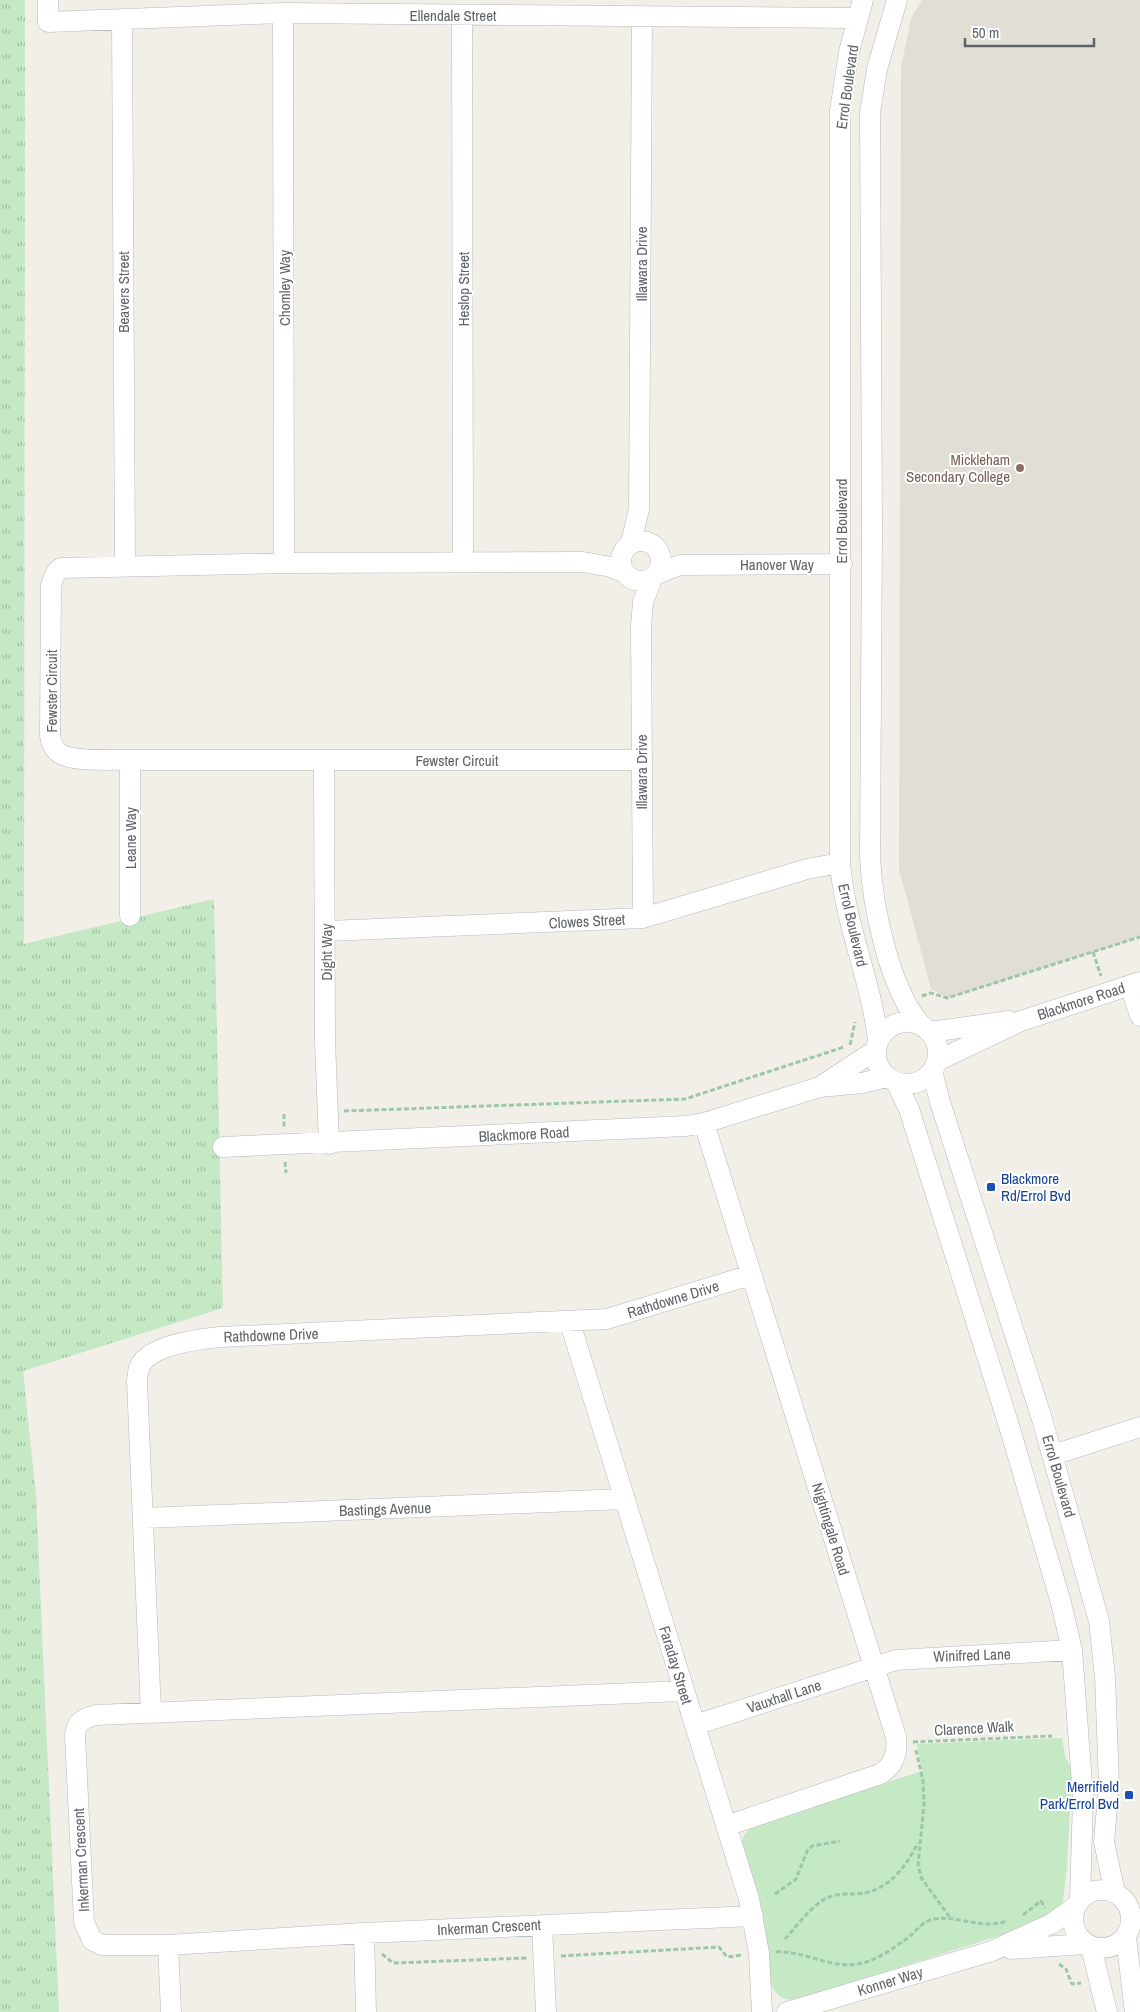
<svg xmlns="http://www.w3.org/2000/svg" width="1140" height="2012" viewBox="0 0 1140 2012" font-family="'Archivo Narrow',sans-serif">
<style>
.education{fill:#e1ded6}
.grass{fill:url(#grass-tufts)}
.park{fill:#c5e8c5}
.lines{fill:none;stroke-linecap:round;stroke-linejoin:round}
.minor-casing{stroke:#b5b8bc;stroke-width:21}
.path{stroke:#9cc7a9;stroke-width:3;stroke-dasharray:5 2.5;stroke-linecap:butt}
.minor{stroke:#fff;stroke-width:20}
.education-dot{fill:#8d6e63;stroke:#fff;stroke-width:2}
.transit-dot{fill:#1a4fb4;stroke:#fff;stroke-width:2}
.labels{text-anchor:middle;dominant-baseline:central;stroke-width:4;stroke-linejoin:round;paint-order:stroke}
.street-label{font-size:15px;fill:#5f6368;stroke:#fff}
.education-label{font-size:15px;fill:#785e54;stroke:#fff;text-anchor:end}
.transit-label{font-size:15px;fill:#164399;stroke:#fff;text-anchor:start}
</style>
<defs>
<pattern id="grass-tufts" width="24" height="20" patternUnits="userSpaceOnUse" patternTransform="scale(1.25)"><rect width="24" height="20" fill="#c5e8c5"/><path d="M3 7l-1-3M5 7V3M7 7l1-3M15 17l-1-3M17 17v-4M19 17l1-3" fill="none" stroke="#a3c0a4"/></pattern>
</defs>
<rect width="100%" height="100%" fill="#f1efe8"/>
<path class="education" d="M 922,0 L 1140,0 L 1140,937 L 948,998 L 931,989 L 899,869 L 901,68 L 911,18 Z"/>
<path class="grass" d="M 0,0 L 25,0 L 24,944 L 214,899 L 223,1308 L 23,1371 L 36,1496 L 59,2012 L 0,2012 Z"/>
<path class="park" d="M 1062,1738 L 1065,1756 L 1072,1770 L 1067,1866 L 1063,1902 L 1056,1910 L 1008,1933 L 802,1998 C 787,2001 780,2000 772,1987 L 742,1853 C 741,1836 744,1831 760,1823 L 922,1771 L 917,1744 Z"/>
<g class="lines">
<g class="minor-casing">
<path id="minor" d="M 48,0 L 48,22 L 283,13 L 858,18
M 863,0 L 849,52 L 840,111 L 840,863 C 845,924 871,980 878,1040
M 897,0 L 877,69 L 870,113 L 872,532 L 870,856 C 872,905 889,988 921,1025
M 283,13 L 284,563
M 462,15 L 463,562
M 122,19 L 125,565
M621 561a20 20 0 1 1 40 0a20 20 0 1 1-40 0Z
M 631,543 L 639,509 L 642,18
M 623,572 L 611,567 L 583,562 L 284,563 L 61,568 L 56,572 L 51,585 L 50,735 C 51,741 52,747 58,752 C 70,763 113,759 130,760 L 641,760
M 657,574 L 680,565 L 842,564
M 324,760 L 325,1040 L 329,1144
M 130,916 L 130,760
M 643,918 L 641,626 L 643,602 L 652,579
M 327,931 L 643,918 L 807,869 L 840,863
M 1130,985 L 1140,1016
M876 1053a31 31 0 1 1 62 0a31 31 0 1 1-62 0Z
M 930,1032 L 1009,1021
M 937,1061 L 1021,1021 L 1140,982
M 932,1071 L 940,1102 L 1042,1419 L 1099,1621 L 1105,1677 L 1109,1784 L 1104,1842 L 1115,1893
M 896,1082 L 909,1109 L 1010,1429 L 1061,1603 L 1072,1650 L 1083,1797 L 1080,1900
M 824,1084 L 876,1050
M 704,1123 L 896,1737 C 898,1754 894,1765 880,1774 L 726,1826
M 223,1147 L 686,1126 L 704,1123 L 820,1087 L 862,1083 L 887,1077
M 570,1323 L 749,1899 L 759,1953 L 762,2012
M 1053,1455 L 1140,1427
M 144,1518 L 625,1499
M 683,1691 L 96,1715 C 84,1718 76,1722 75,1735 L 84,1922 L 92,1940 L 102,1945 L 168,1945 L 364,1933 L 753,1916
M 151,1713 L 137,1381 C 138,1373 138,1365 145,1359 C 161,1344 199,1339 220,1337 L 607,1319 L 751,1275
M 695,1725 L 896,1660 L 1072,1650
M1073 1919a29 29 0 1 1 58 0a29 29 0 1 1-58 0Z
M 542,1925 L 546,2012
M 364,1933 L 366,2012
M 1126,1937 L 1135,2012
M 168,1945 L 171,2012
M 1091,1947 L 1107,2012
M 1011,1949 L 1085,1944
M 787,2012 L 992,1951 L 1051,1924 L 1075,1907"/>
</g>
<path class="path" d="M 1093,952 L 1101,976
M 922,996 L 931,993 L 947,998 L 1140,937
M 850,1045 L 855,1022
M 344,1111 L 685,1099 L 844,1047
M 284,1114 L 284,1128
M 285,1162 L 286,1173
M 913,1742 L 1052,1736
M 916,1750 L 923,1781 L 924,1804 L 918,1866 L 922,1879 L 951,1919
M 775,1894 L 796,1879 L 807,1851 L 812,1846 L 840,1841
M 1023,1915 L 1041,1901 L 1045,1908
M 785,1939 C 796,1927 808,1910 823,1900 C 832,1894 845,1894 856,1894 C 888,1892 904,1869 918,1843
M 776,1952 C 804,1950 834,1971 863,1963 C 879,1959 895,1947 909,1937 C 916,1931 923,1921 933,1919 C 960,1915 979,1930 1008,1921
M 382,1954 L 393,1963 L 527,1958
M 561,1956 L 719,1947 L 727,1957 L 742,1955
M 1059,1964 L 1066,1969 L 1072,1984 L 1081,1983"/>
<use href="#minor" class="minor"/>
</g>
<circle class="education-dot" cx="1020" cy="468" r="5"/>
<g class="transit-dot">
<rect x="986" y="1182" width="10" height="10" rx="2.5"/>
<rect x="1124" y="1790" width="10" height="10" rx="2.5"/>
</g>
<g class="labels">
<g class="street-label">
<text x="453" y="15">Ellendale Street</text>
<text transform="translate(847 87) rotate(-82)">Errol Boulevard</text>
<text transform="translate(641 264) rotate(-90)">Illawara Drive</text>
<text transform="translate(284 288) rotate(-90)">Chomley Way</text>
<text transform="translate(463 289) rotate(-90)">Heslop Street</text>
<text transform="translate(123 292) rotate(-90)">Beavers Street</text>
<text transform="translate(841 521) rotate(-90)">Errol Boulevard</text>
<text x="777" y="564">Hanover Way</text>
<text transform="translate(51 691) rotate(-90)">Fewster Circuit</text>
<text x="457" y="760">Fewster Circuit</text>
<text transform="translate(641 772) rotate(-90)">Illawara Drive</text>
<text transform="translate(130 838) rotate(-90)">Leane Way</text>
<text transform="translate(587 921) rotate(-3)">Clowes Street</text>
<text transform="translate(853 925) rotate(77)">Errol Boulevard</text>
<text transform="translate(326 952) rotate(-90)">Dight Way</text>
<text transform="translate(1081 1001) rotate(-18)">Blackmore Road</text>
<text transform="translate(524 1134) rotate(-3)">Blackmore Road</text>
<text transform="translate(673 1299) rotate(-17)">Rathdowne Drive</text>
<text transform="translate(271 1335) rotate(-2)">Rathdowne Drive</text>
<text transform="translate(1059 1476) rotate(74)">Errol Boulevard</text>
<text transform="translate(385 1509) rotate(-2)">Bastings Avenue</text>
<text transform="translate(831 1529) rotate(73)">Nightingale Road</text>
<text transform="translate(972 1655) rotate(-2)">Winifred Lane</text>
<text transform="translate(676 1665) rotate(73)">Faraday Street</text>
<text transform="translate(784 1696) rotate(-18)">Vauxhall Lane</text>
<text transform="translate(974 1728) rotate(-3)">Clarence Walk</text>
<text transform="translate(81 1860) rotate(-93)">Inkerman Crescent</text>
<text transform="translate(489 1927) rotate(-3)">Inkerman Crescent</text>
<text transform="translate(890 1981) rotate(-17)">Konner Way</text>
</g>
<g class="education-label">
<text x="1010" y="459">Mickleham<tspan x="1010" dy="17">Secondary College</tspan></text>
</g>
<g class="transit-label">
<text x="1001" y="1178">Blackmore<tspan x="1001" dy="17">Rd/Errol Bvd</tspan></text>
<text x="1119" y="1786" text-anchor="end">Merrifield<tspan x="1119" dy="17">Park/Errol Bvd</tspan></text>
</g>
</g>
<path d="M965 38v8h129v-8" fill="none" stroke="#5f6368" stroke-width="2.5"/>
<text x="972" y="38" font-size="15" fill="#5f6368" stroke="#ffffff" stroke-width="4" paint-order="stroke">50 m</text>
</svg>
